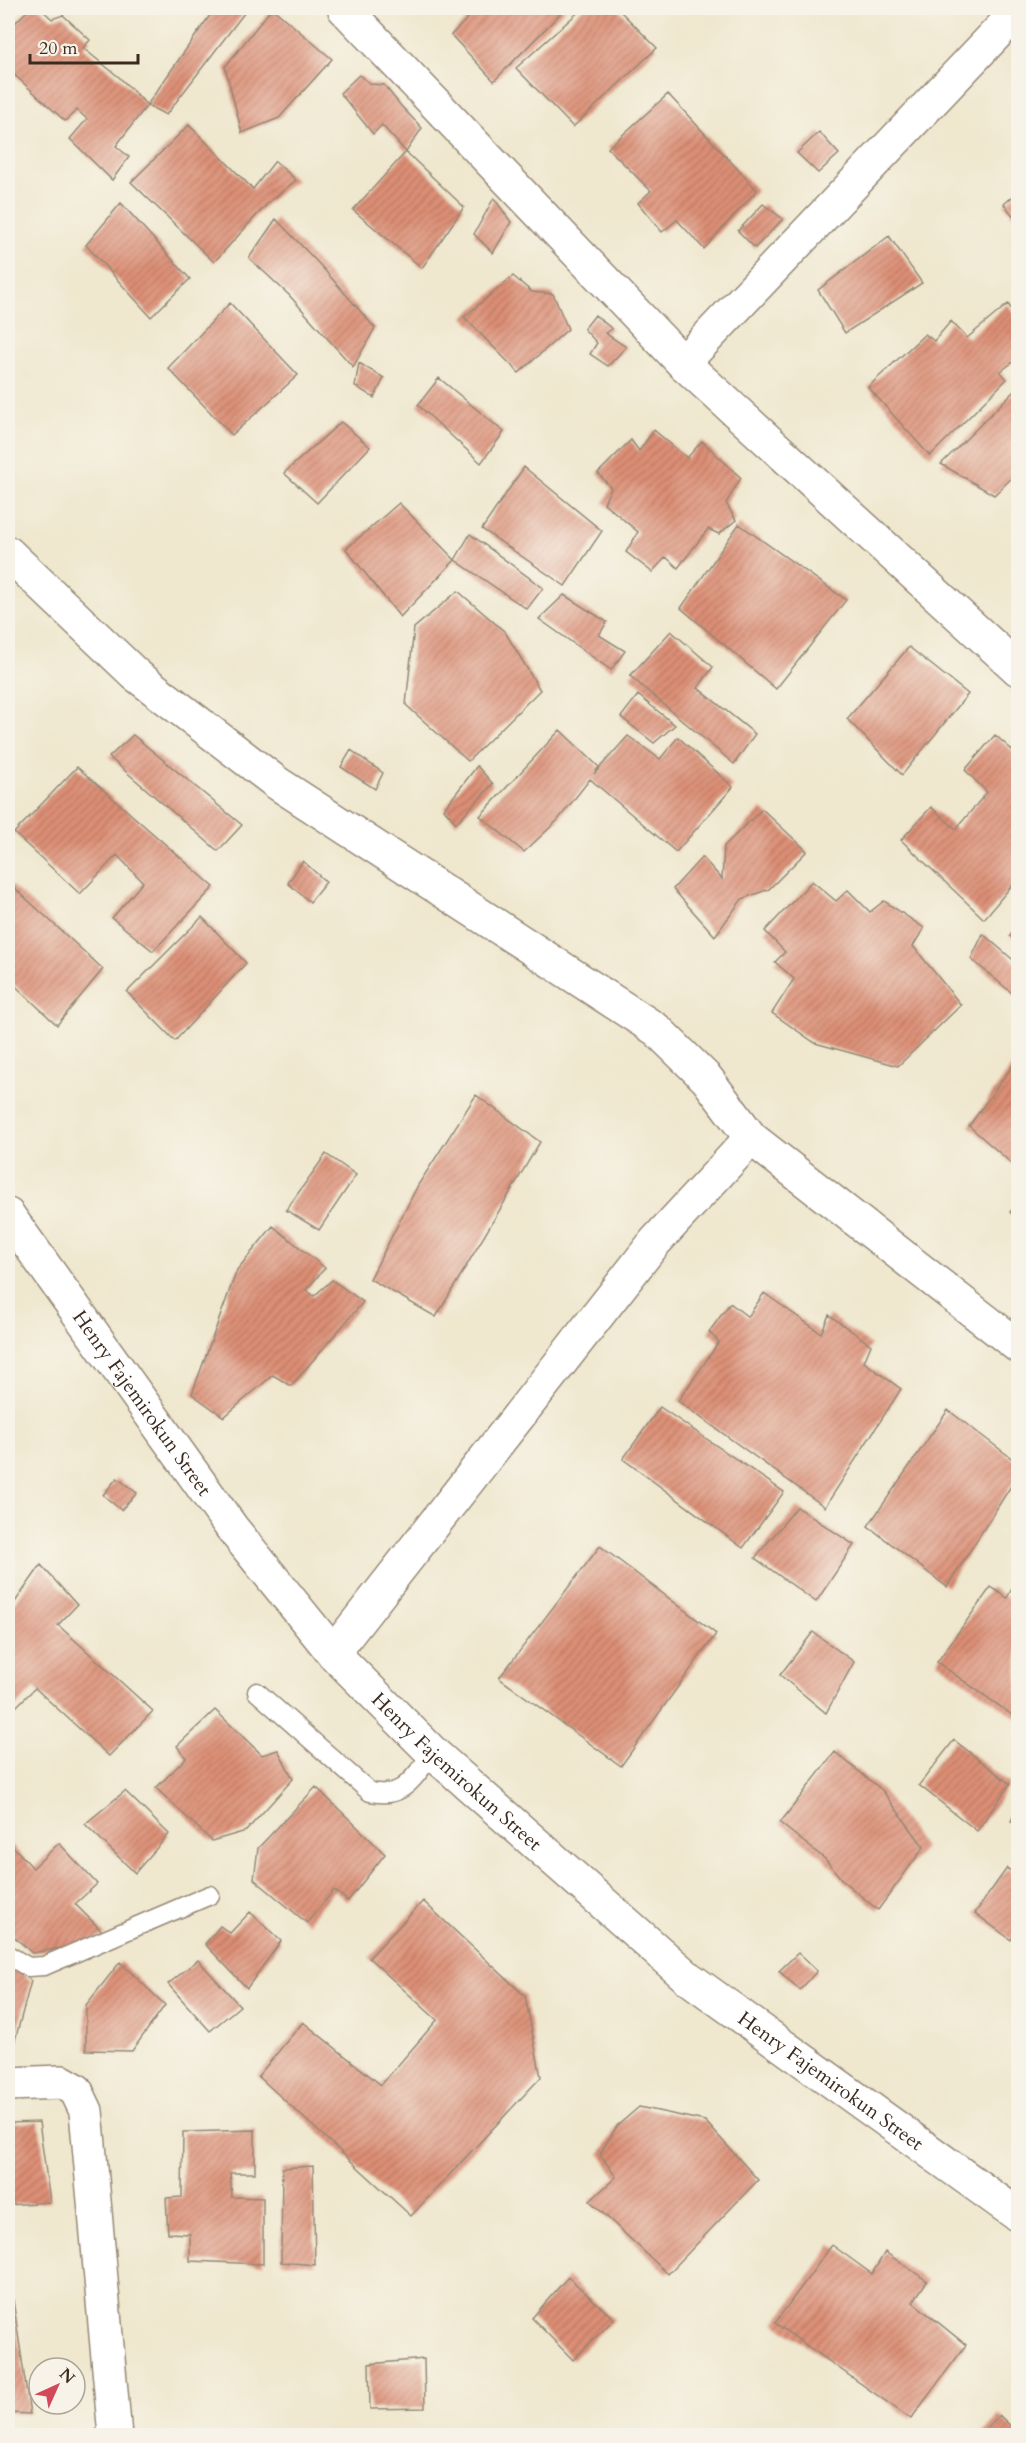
<svg xmlns="http://www.w3.org/2000/svg" width="1026" height="2443" viewBox="0 0 1026 2443" font-family="Cardo,serif">
<style>
.building{fill:url(#building-hatch)}
.lines{fill:none;stroke-linecap:round;stroke-linejoin:round}
.service-casing{stroke:#958876;stroke-width:21}
.minor-casing{stroke:#958876;stroke-width:36}
.service{stroke:#fff;stroke-width:18}
.minor{stroke:#fff;stroke-width:33}
.labels{text-anchor:middle;dominant-baseline:central;stroke-width:4.5;stroke-linejoin:round;paint-order:stroke}
.street-label{font-size:20px;fill:#3b2a1e;stroke:#f7f3e8}
</style>
<defs>
<pattern id="building-hatch" width="6" height="6" patternUnits="userSpaceOnUse" patternTransform="scale(1.5)"><rect width="6" height="6" fill="#dd8f76"/><path d="M-1 1l2-2M0 6l6-6M5 7l2-2" fill="none" stroke="#b47560"/></pattern>
</defs>
<rect width="100%" height="100%" fill="#f7f3e8"/>
<filter id="ink" filterUnits="userSpaceOnUse"><feTurbulence type="fractalNoise" baseFrequency=".0167" numOctaves="2"/><feDisplacementMap in="SourceGraphic" scale="12" xChannelSelector="R" yChannelSelector="G"/><feConvolveMatrix kernelMatrix="1 2 1 2 8 2 1 2 1" color-interpolation-filters="sRGB"/></filter>
<filter id="wash" filterUnits="userSpaceOnUse"><feTurbulence type="fractalNoise" baseFrequency=".008" numOctaves="4" result="noise"/><feDisplacementMap in="SourceGraphic" scale="24" xChannelSelector="R" yChannelSelector="G"/><feGaussianBlur stdDeviation="1.35" result="paint"/><feColorMatrix in="noise" values="0 0 0 0 0 0 0 0 0 0 0 0 0 0 0 0 0 1.4 0 .05"/><feComposite in="paint" operator="in"/></filter>
<g filter="url(#wash)">
<rect width="100%" height="100%" fill="#efe7ce"/>
<g id="blocks">
<path class="building" d="M 30,8 L 40,8 L 52,19 L 63,15 L 90,40 L 83,48 L 120,78 L 147,105 L 215,8 L 248,8 L 166,115 L 147,105 L 116,146 L 129,157 L 112,180 L 70,139 L 87,119 L 77,110 L 65,121 L 8,69 L 8,30 Z
M 272,8 L 332,59 L 279,118 L 242,133 L 225,67 Z
M 478,8 L 566,8 L 494,81 L 451,35 Z
M 583,8 L 617,8 L 657,48 L 573,127 L 516,68 Z
M 359,75 L 371,84 L 384,85 L 401,106 L 422,128 L 406,152 L 382,125 L 373,134 L 340,93 Z
M 668,94 L 757,190 L 704,249 L 677,220 L 662,232 L 638,203 L 651,191 L 608,148 Z
M 189,125 L 253,189 L 275,161 L 296,180 L 268,203 L 214,262 L 131,182 Z
M 819,132 L 839,154 L 818,173 L 797,153 Z
M 406,152 L 464,207 L 422,268 L 353,210 Z
M 1018,192 L 1018,222 L 1004,204 Z
M 494,198 L 511,222 L 493,253 L 474,234 Z
M 121,203 L 190,279 L 151,317 L 86,245 Z
M 763,204 L 783,219 L 755,248 L 738,231 Z
M 276,219 L 321,266 L 375,328 L 353,367 L 289,295 L 249,258 Z
M 889,236 L 922,283 L 845,333 L 818,290 Z
M 513,276 L 532,292 L 553,294 L 568,329 L 519,373 L 464,317 Z
M 230,303 L 298,375 L 232,435 L 168,368 Z
M 1008,304 L 1018,319 L 1018,358 L 1000,372 L 1007,379 L 930,456 L 868,387 L 925,334 L 934,341 L 951,321 L 967,338 Z
M 595,315 L 612,329 L 605,333 L 626,347 L 608,366 L 590,354 L 597,343 L 584,329 Z
M 359,363 L 384,378 L 374,398 L 355,386 Z
M 439,378 L 504,432 L 481,463 L 418,405 Z
M 1018,387 L 1018,472 L 994,495 L 941,464 Z
M 341,422 L 370,447 L 317,503 L 284,473 Z
M 654,430 L 687,458 L 702,441 L 741,478 L 726,503 L 736,520 L 719,534 L 708,529 L 678,568 L 666,557 L 652,572 L 626,552 L 638,532 L 604,503 L 611,488 L 598,473 L 631,440 L 639,451 Z
M 524,467 L 602,531 L 565,586 L 482,529 Z
M 399,503 L 455,560 L 400,617 L 346,549 Z
M 739,524 L 846,600 L 776,689 L 681,608 Z
M 470,534 L 543,588 L 527,609 L 455,560 Z
M 458,591 L 505,632 L 540,690 L 468,761 L 406,705 L 414,628 Z
M 564,595 L 607,622 L 599,635 L 625,651 L 611,670 L 539,619 Z
M 671,631 L 713,667 L 698,688 L 755,734 L 734,764 L 630,676 Z
M 909,647 L 968,694 L 902,775 L 847,719 Z
M 638,695 L 675,725 L 654,743 L 621,717 Z
M 560,730 L 599,767 L 594,774 L 628,736 L 660,759 L 678,737 L 733,787 L 676,852 L 590,779 L 558,820 L 524,852 L 480,816 Z
M 133,735 L 242,825 L 218,851 L 109,757 Z
M 995,735 L 1018,755 L 1018,878 L 984,919 L 901,840 L 931,807 L 956,829 L 987,792 L 965,770 Z
M 351,750 L 383,773 L 375,789 L 341,767 Z
M 477,766 L 493,784 L 456,823 L 444,809 Z
M 77,767 L 214,887 L 153,951 L 112,918 L 143,882 L 117,855 L 80,894 L 14,833 Z
M 762,809 L 807,851 L 769,889 L 742,899 L 715,936 L 673,889 L 702,857 L 722,879 L 724,846 Z
M 303,861 L 326,882 L 310,902 L 288,883 Z
M 812,881 L 836,901 L 848,890 L 870,912 L 884,901 L 924,928 L 913,946 L 961,1005 L 898,1066 L 815,1043 L 772,1013 L 794,979 L 775,962 L 785,952 L 765,931 Z
M 8,882 L 103,969 L 57,1025 L 8,979 Z
M 202,917 L 246,963 L 175,1041 L 127,992 Z
M 1018,923 L 1018,943 L 1010,936 Z
M 983,934 L 1018,964 L 1018,998 L 971,959 Z
M 1018,1058 L 1018,1169 L 969,1126 Z
M 476,1095 L 540,1142 L 436,1317 L 370,1279 L 418,1185 Z
M 326,1154 L 356,1175 L 319,1230 L 286,1210 Z
M 1018,1204 L 1018,1220 L 1010,1212 Z
M 273,1226 L 325,1268 L 306,1290 L 314,1296 L 332,1280 L 363,1302 L 291,1386 L 273,1375 L 224,1417 L 192,1394 L 237,1270 Z
M 764,1293 L 821,1333 L 829,1315 L 871,1345 L 864,1362 L 901,1389 L 825,1507 L 678,1401 L 719,1342 L 709,1332 L 730,1303 L 748,1317 Z
M 660,1407 L 784,1492 L 743,1548 L 623,1459 Z
M 948,1410 L 1018,1463 L 1018,1475 L 947,1587 L 868,1526 Z
M 117,1478 L 137,1493 L 121,1510 L 103,1495 Z
M 797,1507 L 854,1545 L 816,1602 L 755,1558 Z
M 600,1546 L 716,1634 L 621,1766 L 499,1678 Z
M 41,1565 L 77,1605 L 58,1625 L 153,1711 L 109,1756 L 35,1688 L 16,1707 L 8,1697 L 8,1612 Z
M 1018,1577 L 1018,1719 L 937,1662 L 991,1587 L 1007,1598 Z
M 813,1632 L 854,1662 L 826,1713 L 780,1675 Z
M 215,1710 L 262,1755 L 278,1750 L 293,1779 L 246,1831 L 212,1841 L 156,1788 L 186,1758 L 177,1746 Z
M 954,1740 L 1010,1784 L 977,1831 L 919,1785 Z
M 835,1752 L 882,1790 L 924,1847 L 878,1910 L 843,1881 L 825,1859 L 780,1823 Z
M 316,1787 L 385,1854 L 348,1901 L 334,1890 L 307,1923 L 254,1879 L 258,1848 Z
M 125,1791 L 169,1834 L 135,1873 L 85,1824 Z
M 1018,1806 L 1018,1826 L 1011,1821 Z
M 8,1841 L 33,1868 L 59,1843 L 97,1884 L 75,1904 L 106,1935 L 83,1944 L 32,1953 L 8,1931 Z
M 1007,1868 L 1018,1877 L 1018,1928 L 1011,1940 L 975,1913 Z
M 423,1901 L 525,1996 L 541,2077 L 411,2216 L 258,2076 L 303,2022 L 381,2085 L 437,2020 L 369,1958 Z
M 250,1912 L 281,1941 L 247,1988 L 205,1944 L 220,1926 L 230,1933 Z
M 798,1953 L 817,1971 L 800,1990 L 779,1971 Z
M 198,1960 L 240,2006 L 210,2031 L 168,1984 Z
M 8,1961 L 31,1981 L 14,2044 L 8,2044 Z
M 120,1962 L 165,2005 L 132,2051 L 86,2050 L 86,2005 Z
M 639,2107 L 705,2121 L 758,2180 L 668,2274 L 590,2201 L 616,2177 L 600,2154 L 617,2126 Z
M 39,2122 L 50,2202 L 8,2205 L 8,2123 Z
M 255,2130 L 255,2173 L 230,2173 L 232,2197 L 263,2198 L 263,2264 L 190,2261 L 190,2234 L 168,2233 L 166,2198 L 182,2197 L 183,2132 Z
M 313,2166 L 315,2265 L 281,2262 L 282,2168 Z
M 832,2245 L 872,2274 L 885,2252 L 927,2281 L 913,2302 L 966,2345 L 911,2419 L 775,2323 Z
M 568,2277 L 614,2319 L 573,2360 L 532,2318 Z
M 13,2300 L 30,2414 L 8,2413 L 8,2302 Z
M 424,2359 L 425,2408 L 370,2409 L 369,2364 Z
M 999,2415 L 1018,2433 L 1018,2436 L 981,2436 Z
M 292,2432 L 331,2432 L 331,2436 L 292,2436 Z"/>
</g>
</g>
<g filter="url(#ink)">
<use href="#blocks" fill-opacity="0" stroke="#958876" stroke-width="1.5"/>
<g class="lines">
<g class="service-casing">
<path id="service" d="M 257,1692 L 370,1792 C 405,1799 413,1777 433,1753
M 8,1955 L 28,1967 L 44,1966 L 210,1895"/>
</g>
<g class="minor-casing">
<g id="minor">
<path d="M 344,8 L 683,363 L 1018,669"/>
<path d="M 683,363 L 1018,11"/>
<path d="M 8,553 L 136,675 L 277,783 L 657,1030 L 707,1079 L 751,1138"/>
<path id="s1" d="M 8,1215 L 232,1528 L 333,1653 L 433,1753 L 687,1977 L 1018,2215"/>
<path d="M 333,1653 L 655,1242 L 751,1138 L 1018,1346"/>
<path d="M 8,2084 L 62,2082 L 76,2090 L 86,2111 L 115,2436"/>
</g>
</g>
<use href="#service" class="service"/>
<use href="#minor" class="minor"/>
</g>
</g>
<g class="labels">
<g class="street-label">
<text stroke="none"><textPath href="#s1" startOffset="231">Henry Fajemirokun Street</textPath></text>
<text stroke="none"><textPath href="#s1" startOffset="717">Henry Fajemirokun Street</textPath></text>
<text stroke="none"><textPath href="#s1" startOffset="1203">Henry Fajemirokun Street</textPath></text>
</g>
</g>
<rect width="1026" height="2443" fill="none" stroke="#f7f3e8" stroke-width="30"/>
<g transform="translate(57 2386) rotate(45)"><circle r="28" fill="#f7f3e8" stroke="#aca397" stroke-width="1.5"/>
<path d="M0-4.5L10 22L0 15L-10 22Z" fill="#d1495b"/>
<text y="-9" font-size="16" font-weight="bold" text-anchor="middle" fill="#3b2a1e">N</text>
</g>
<path d="M30 54v9h108v-9" fill="none" stroke="#3b2a1e" stroke-width="3"/>
<text x="39" y="54" font-size="18" fill="#3b2a1e" stroke="#f7f3e8" stroke-width="4.5" paint-order="stroke">20 m</text>
</svg>
